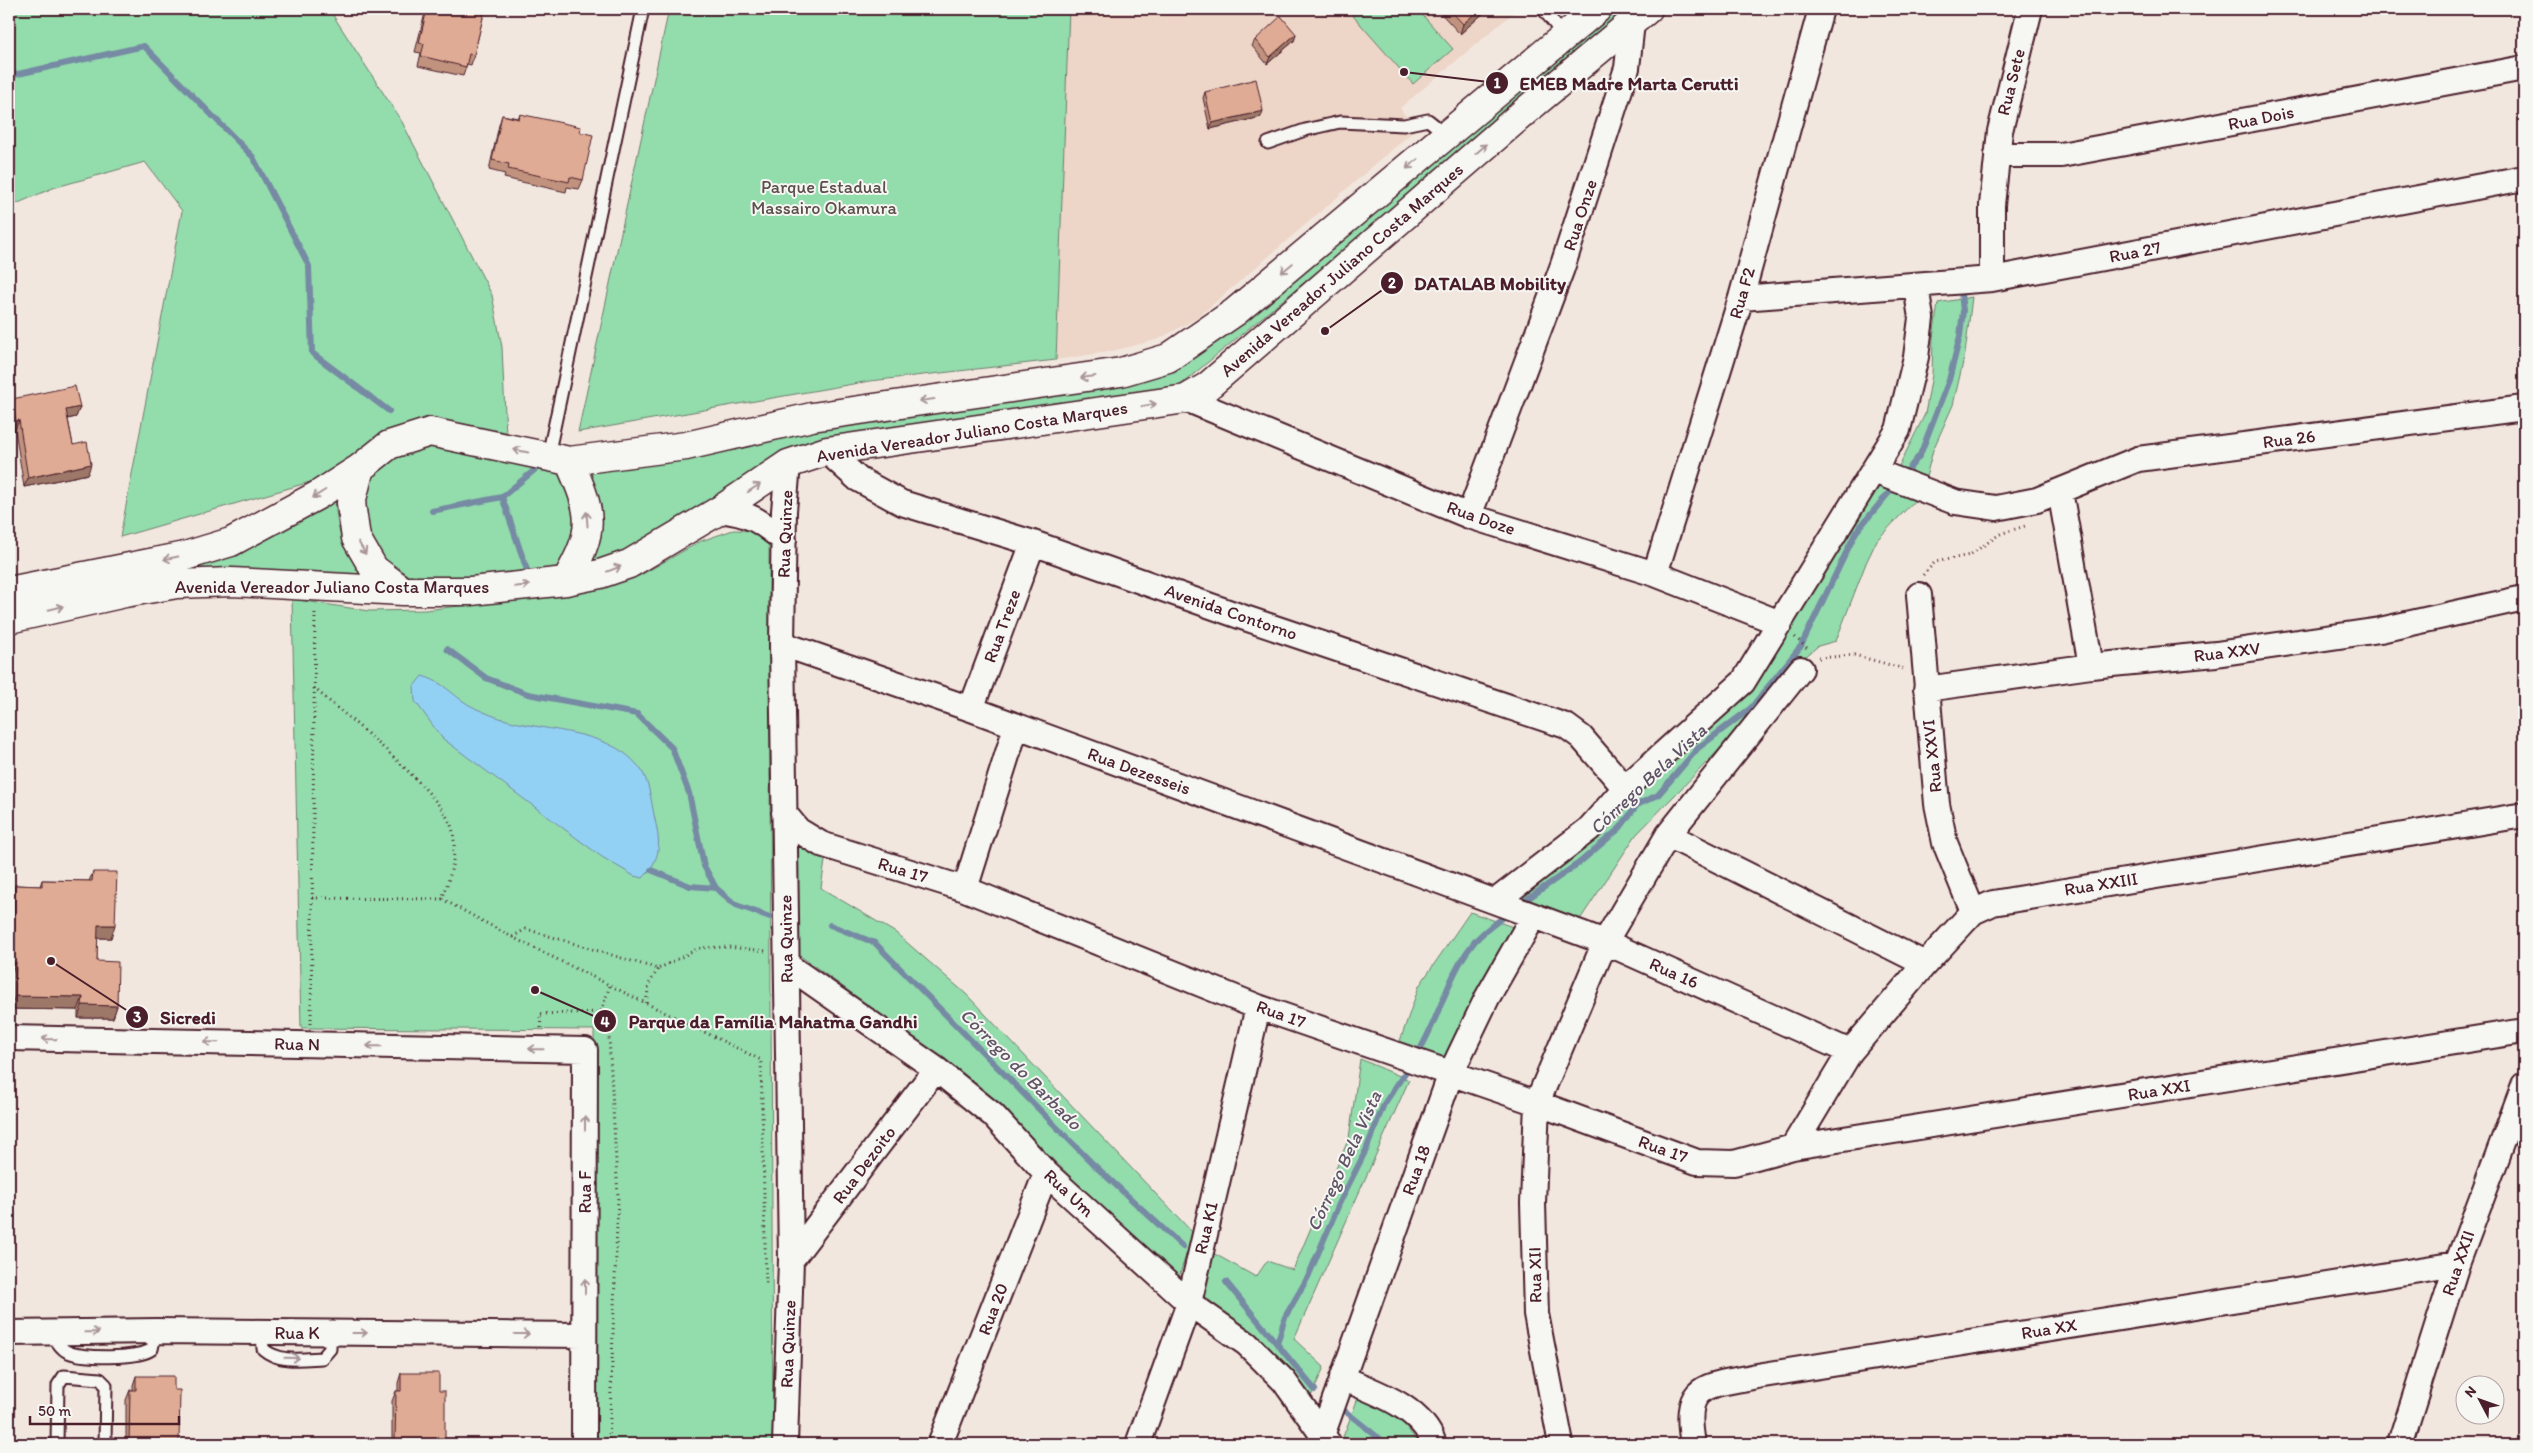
<svg xmlns="http://www.w3.org/2000/svg" width="2533" height="1453" viewBox="0 0 2533 1453" font-family="Itim,sans-serif">
<style>
.built{fill:#edd5c8}
.green{fill:#93dcac;stroke:#6e7e6c}
.water{fill:#93d1f4;stroke:#768aa4}
.lines{fill:none;stroke-linecap:round;stroke-linejoin:round}
.stream{stroke:#768aa4;stroke-width:6}
.lane-casing{stroke:#4a1f2b;stroke-width:15}
.street-casing{stroke:#4a1f2b;stroke-width:28}
.secondary-casing{stroke:#4a1f2b;stroke-width:31}
.path{stroke:#4a1f2b;stroke-width:3;stroke-dasharray:1 4;stroke-linecap:butt}
.lane{stroke:#f6f6f2;stroke-width:11}
.street{stroke:#f6f6f2;stroke-width:24}
.secondary{stroke:#f6f6f2;stroke-width:28}
.wall{fill:#c1937f;stroke:#4a1f2b}
.shaded-wall{fill:#9d7868;stroke:#4a1f2b}
.building{fill:#e0ab94;stroke:#4a1f2b}
.oneway{stroke:#a99598}
.labels{text-anchor:middle;dominant-baseline:central;stroke-width:4;stroke-linejoin:round;paint-order:stroke}
.street-label{font-size:18px;fill:#4a1f2b;stroke:#f6f6f2}
.park-label{font-size:18px;fill:#5c4e4b;stroke:#f6f6f2}
.water-label{font-size:19px;font-style:italic;fill:#605467;stroke:#f6f6f2}
.leader{fill:none;stroke:#4a1f2b;stroke-width:2}
.callout-dot{fill:#4a1f2b;stroke:#f6f6f2;stroke-width:2}
.mark-label{font-size:15px;text-anchor:middle;font-weight:bold;fill:#fff}
.callout-label{font-size:19px;text-anchor:middle;font-weight:bold;fill:#4a1f2b;stroke:#f6f6f2;stroke-width:4;stroke-linejoin:round;paint-order:stroke}
</style>
<rect width="100%" height="100%" fill="#f2e7df"/>
<filter id="ink" filterUnits="userSpaceOnUse"><feTurbulence type="fractalNoise" baseFrequency=".02" numOctaves="2"/><feDisplacementMap in="SourceGraphic" scale="10" xChannelSelector="R" yChannelSelector="G"/><feConvolveMatrix kernelMatrix="1 2 1 2 8 2 1 2 1" color-interpolation-filters="sRGB"/></filter>
<g filter="url(#ink)">
<path class="built" d="M 1069,9 L 1518,9 L 1400,108 L 1415,130 L 1197,318 L 1159,339 L 1113,351 L 1056,360 Z"/>
<path class="green" d="M 9,9 L 329,9 L 402,122 L 492,295 L 502,347 L 506,436 L 387,432 L 317,480 L 120,537 L 182,211 L 145,162 L 53,188 L 9,207 Z
M 669,9 L 1069,9 L 1056,360 L 870,381 L 578,432 Z
M 1347,9 L 1417,9 L 1453,49 L 1413,84 Z
M 1608,9 L 1634,9 L 1178,387 L 1062,411 L 856,432 L 820,440 L 616,561 L 581,570 L 581,469 L 861,415 L 1150,376 Z
M 1972,297 L 1965,354 L 1953,405 L 1933,450 L 1926,477 L 1898,468 L 1925,414 L 1932,375 L 1933,338 L 1938,303 Z
M 432,443 L 558,472 C 572,495 579,523 570,548 C 567,558 559,567 553,575 L 408,580 L 369,548 L 362,494 L 371,474 L 385,458 Z
M 1879,487 L 1921,494 L 1877,540 L 1866,563 L 1836,641 L 1818,646 L 1790,670 L 1744,724 L 1636,835 L 1579,921 L 1511,899 L 1745,697 L 1779,645 L 1844,535 Z
M 335,496 C 337,537 344,552 369,583 L 214,569 L 143,573 Z
M 733,530 C 748,530 759,531 769,543 L 773,1444 L 594,1444 L 594,1030 L 301,1028 L 292,599 L 369,611 L 425,610 L 583,592 L 639,576 L 701,541 Z
M 790,839 L 825,861 L 821,888 L 896,933 L 966,994 L 1193,1233 L 1178,1280 L 967,1077 L 799,955 Z
M 1470,912 L 1513,927 L 1448,1059 L 1399,1044 L 1419,986 Z
M 1360,1059 L 1409,1080 L 1294,1339 L 1324,1367 L 1309,1401 L 1200,1300 L 1213,1253 L 1256,1277 L 1267,1261 L 1293,1270 L 1349,1138 Z
M 1358,1398 L 1394,1410 L 1419,1444 L 1356,1444 L 1343,1437 Z"/>
<path class="water" d="M 422,676 C 438,680 447,689 460,699 C 469,706 481,711 491,715 C 536,733 607,726 639,767 C 649,779 651,800 654,815 C 660,842 663,856 643,878 L 634,876 L 602,857 L 442,738 L 415,701 L 414,686 Z"/>
<g class="lines">
<path class="stream" d="M 9,76 L 144,46 L 253,157 L 309,266 L 312,353 L 389,411
M 1903,476 L 1920,455 L 1949,380 L 1960,336 L 1963,311 L 1961,293
M 432,511 L 502,497
M 528,573 L 502,497 L 537,468
M 447,649 L 486,678 L 528,694 L 637,714 L 672,748 L 689,793 L 704,866 L 716,888 L 736,905 L 770,917
M 651,870 L 690,886 L 716,888
M 1520,904 L 1579,863 L 1620,828 L 1637,805 L 1658,795 L 1698,748 L 1751,708 L 1801,646 L 1856,532 L 1896,484
M 830,925 L 875,943 L 1093,1164 L 1183,1247
M 1416,1056 C 1439,1021 1446,978 1472,945 C 1481,932 1498,922 1510,912
M 1226,1282 L 1315,1390
M 1277,1344 L 1285,1317 L 1308,1277 L 1339,1204 L 1366,1150 L 1384,1104 L 1411,1064
M 1340,1407 L 1380,1439 L 1383,1444"/>
<g class="lane-casing">
<path id="lane" d="M 1543,9 L 1564,36
M 1268,143 L 1305,130 L 1340,122 L 1404,125 L 1428,120 L 1447,135
M 548,456 L 643,9
M 262,1332 L 263,1349 C 279,1363 302,1359 322,1358 L 330,1349 L 330,1333
M 51,1333 C 55,1338 59,1347 66,1351 C 80,1359 139,1359 152,1349 L 156,1331
M 57,1444 L 58,1385 L 64,1376 L 100,1379 L 106,1385 L 105,1444"/>
</g>
<g class="street-casing">
<path id="street" d="M 1997,155 L 2061,155 L 2524,68
M 1992,279 L 1992,205 L 2000,131 L 2030,9
M 1741,298 L 1992,279 L 2524,178
M 1186,399 L 1469,516 L 1655,574 L 1780,623
M 827,451 L 858,479 L 902,503 L 1033,543 L 1245,618 L 1566,726 L 1581,737 L 1625,788
M 1874,471 L 1955,502 L 1996,508 L 2037,500 L 2138,459 L 2524,408
M 2060,491 L 2091,666
M 720,510 C 752,514 760,521 784,540
M 1469,516 L 1562,268 L 1627,68 L 1632,23
M 1655,574 L 1741,298 L 1821,9
M 1919,595 L 1937,804 L 1945,843 L 1973,912
M 782,644 L 971,709 L 1605,942 L 1850,1052
M 1926,689 L 2091,666 L 2216,654 L 2380,630 L 2524,598
M 971,709 L 1033,543
M 784,813 L 798,830 L 821,844 L 965,889 L 1258,1007 L 1537,1103 L 1697,1162 L 1734,1163 L 1793,1147 L 2524,1031
M 1668,835 L 1925,964
M 965,889 L 1016,727
M 1496,901 L 1589,829 L 1625,788 L 1743,682 L 1898,430 L 1916,357 L 1921,318 L 1916,286
M 787,965 L 936,1069 L 993,1115 L 1046,1173 L 1189,1303 L 1247,1344 L 1284,1381 L 1329,1444
M 9,1038 L 585,1050 L 584,1444
M 1793,1147 L 1850,1052 L 1925,964 L 1973,912 L 1993,903 L 2524,815
M 791,1260 L 936,1069
M 9,1333 L 156,1331 L 584,1335
M 1342,1378 C 1375,1392 1422,1407 1434,1444
M 785,1444 L 791,1260 L 782,644 L 784,511 L 788,464
M 940,1444 L 1046,1173
M 1138,1444 L 1189,1303 L 1258,1007
M 1319,1444 L 1451,1073 L 1487,998 L 1533,917
M 1561,1444 L 1536,1314 L 1533,1203 L 1537,1103 L 1605,942 L 1668,835 L 1801,669
M 1693,1444 C 1682,1381 1706,1387 1757,1376 L 2457,1264
M 2400,1444 L 2457,1264 L 2524,1085"/>
</g>
<g class="secondary-casing">
<path id="secondary" d="M 360,468 L 351,503 L 356,538 L 374,569 L 403,591
M 566,581 C 596,529 593,514 569,461
M 9,591 L 185,556 L 231,542 L 318,495 L 360,468 L 389,445 L 430,432 L 569,461 L 686,446 L 812,417 L 1121,372 L 1168,358 L 1235,312 L 1597,9
M 9,619 L 125,593 L 177,584 L 232,582 L 403,591 L 471,591 L 566,581 L 600,574 L 629,564 L 720,510 L 788,464 L 827,451 L 1186,399 L 1208,386 L 1529,108 L 1648,9"/>
</g>
<path class="path" d="M 1923,575 L 1935,562 L 1970,555 L 2000,534 L 2025,526
M 1795,637 L 1807,648
M 1819,658 L 1854,655 L 1905,669
M 314,688 C 345,715 447,796 453,832 C 457,856 450,877 442,899
M 312,898 L 442,899 L 512,937 L 526,929 L 658,969 L 699,948 L 728,947 L 766,951
M 512,937 L 761,1060 L 766,1287
M 646,1003 L 649,984 L 658,969
M 311,1024 L 315,610
M 541,1028 L 540,1014 L 601,1012
M 609,1444 L 618,1197 L 609,1036 L 601,1012 L 610,985"/>
<use href="#lane" class="lane"/>
<use href="#street" class="street"/>
<use href="#secondary" class="secondary"/>
</g>
<path class="wall" d="M 426,9 L 485,9 L 474,55 L 471,65 L 467,64 L 463,76 L 418,66 L 421,53 L 415,52 Z
M 1437,9 L 1488,9 L 1460,34 Z
M 1296,34 L 1294,41 L 1267,64 L 1252,46 L 1255,40 Z
M 1205,92 L 1261,117 L 1210,129 L 1203,98 Z
M 520,114 L 580,132 L 583,180 L 579,189 L 567,187 L 566,192 L 504,178 L 505,174 L 489,170 L 499,125 L 502,115 L 518,118 Z
M 12,399 L 80,407 L 76,417 L 68,419 L 73,445 L 88,474 L 24,487 L 15,430 L 13,430 L 9,412 L 9,407 Z
M 93,872 L 111,938 L 97,938 L 97,961 L 117,1006 L 113,1018 L 78,1018 L 78,1010 L 10,1009 L 11,975 L 9,975 L 9,936 L 11,898 L 15,885 L 40,886 L 42,880 L 89,881 Z
M 401,1373 L 439,1391 L 445,1444 L 392,1444 L 392,1401 L 396,1391 L 398,1391 L 398,1383 Z
M 136,1376 L 174,1390 L 179,1444 L 126,1444 L 126,1400 L 130,1390 L 133,1390 L 133,1385 Z"/>
<path class="shaded-wall" d="M 1480,9 L 1488,9 L 1460,34 L 1463,24 Z
M 1296,34 L 1294,41 L 1267,64 L 1270,57 Z
M 1263,111 L 1261,117 L 1210,129 L 1212,123 Z
M 80,407 L 76,417 L 62,420 L 66,410 Z
M 19,420 L 15,430 L 13,430 L 16,421 Z
M 91,464 L 88,474 L 24,487 L 28,478 Z
M 98,925 L 115,925 L 111,938 L 93,938 Z
M 9,962 L 16,962 L 11,975 L 9,975 Z
M 15,996 L 83,997 L 78,1010 L 10,1009 Z
M 82,1005 L 117,1006 L 113,1018 L 78,1018 Z"/>
<path class="building" d="M 427,9 L 485,9 L 474,55 L 469,54 L 466,67 L 421,56 L 424,44 L 419,43 Z
M 1449,9 L 1480,9 L 1463,24 Z
M 1281,16 L 1296,34 L 1270,57 L 1255,40 Z
M 1256,79 L 1263,111 L 1212,123 L 1205,92 Z
M 520,114 L 581,127 L 580,132 L 593,135 L 583,180 L 570,177 L 569,182 L 508,169 L 509,164 L 492,160 L 502,115 L 519,119 Z
M 75,386 L 80,407 L 66,410 L 73,445 L 87,442 L 91,464 L 28,478 L 19,420 L 16,421 L 12,399 Z
M 93,872 L 117,872 L 115,925 L 98,925 L 97,961 L 118,962 L 117,1006 L 82,1005 L 83,997 L 15,996 L 16,962 L 9,962 L 9,936 L 14,936 L 15,885 L 42,886 L 42,880 L 92,881 Z
M 401,1373 L 439,1373 L 439,1391 L 445,1391 L 445,1444 L 395,1444 L 396,1391 L 401,1391 Z
M 136,1376 L 174,1376 L 174,1390 L 180,1390 L 179,1444 L 129,1444 L 130,1390 L 136,1390 Z"/>
<defs><path id="oneway-shaft" d="M-6 0H5M1.5-3L5.5 0L1.5 3" fill="none" stroke-width="1.6" stroke-linecap="round" stroke-linejoin="round" transform="scale(1.25)"/></defs>
<g class="oneway">
<use href="#oneway-shaft" transform="translate(1481 149) rotate(-41)"/>
<use href="#oneway-shaft" transform="translate(1412 164) rotate(140)"/>
<use href="#oneway-shaft" transform="translate(1287 268) rotate(140)"/>
<use href="#oneway-shaft" transform="translate(1088 377) rotate(172)"/>
<use href="#oneway-shaft" transform="translate(927 400) rotate(172)"/>
<use href="#oneway-shaft" transform="translate(1149 405) rotate(-9)"/>
<use href="#oneway-shaft" transform="translate(521 451) rotate(-169)"/>
<use href="#oneway-shaft" transform="translate(754 488) rotate(-34)"/>
<use href="#oneway-shaft" transform="translate(319 494) rotate(148)"/>
<use href="#oneway-shaft" transform="translate(587 519) rotate(-94)"/>
<use href="#oneway-shaft" transform="translate(362 548) rotate(59)"/>
<use href="#oneway-shaft" transform="translate(171 558) rotate(169)"/>
<use href="#oneway-shaft" transform="translate(614 569) rotate(-21)"/>
<use href="#oneway-shaft" transform="translate(522 586) rotate(-6)"/>
<use href="#oneway-shaft" transform="translate(56 608) rotate(-13)"/>
<use href="#oneway-shaft" transform="translate(49 1039) rotate(-179)"/>
<use href="#oneway-shaft" transform="translate(211 1042) rotate(-179)"/>
<use href="#oneway-shaft" transform="translate(374 1046) rotate(-179)"/>
<use href="#oneway-shaft" transform="translate(536 1049) rotate(-179)"/>
<use href="#oneway-shaft" transform="translate(585 1123) rotate(-90)"/>
<use href="#oneway-shaft" transform="translate(585 1286) rotate(-90)"/>
<use href="#oneway-shaft" transform="translate(92 1332) rotate(-1)"/>
<use href="#oneway-shaft" transform="translate(360 1333)"/>
<use href="#oneway-shaft" transform="translate(522 1334)"/>
<use href="#oneway-shaft" transform="translate(292 1358) rotate(1)"/>
</g>
</g>
<g class="labels">
<g class="street-label">
<text transform="translate(2011 82) rotate(-76)">Rua Sete</text>
<text transform="translate(2261 118) rotate(-11)">Rua Dois</text>
<text transform="translate(1580 215) rotate(-72)">Rua Onze</text>
<text transform="translate(2135 252) rotate(-11)">Rua 27</text>
<text transform="translate(1342 270) rotate(-41)">Avenida Vereador Juliano Costa Marques</text>
<text transform="translate(1742 293) rotate(-74)">Rua F2</text>
<text transform="translate(972 432) rotate(-9)">Avenida Vereador Juliano Costa Marques</text>
<text transform="translate(2289 439) rotate(-7)">Rua 26</text>
<text transform="translate(1481 518) rotate(19)">Rua Doze</text>
<text transform="translate(785 534) rotate(-88)">Rua Quinze</text>
<text x="332" y="587">Avenida Vereador Juliano Costa Marques</text>
<text transform="translate(1231 612) rotate(19)">Avenida Contorno</text>
<text transform="translate(1002 626) rotate(-70)">Rua Treze</text>
<text transform="translate(2227 652) rotate(-7)">Rua XXV</text>
<text transform="translate(1932 756) rotate(-96)">Rua XXVI</text>
<text transform="translate(1139 771) rotate(20)">Rua Dezesseis</text>
<text transform="translate(903 870) rotate(17)">Rua 17</text>
<text transform="translate(2101 884) rotate(-9)">Rua XXIII</text>
<text transform="translate(786 939) rotate(-91)">Rua Quinze</text>
<text transform="translate(1674 973) rotate(24)">Rua 16</text>
<text transform="translate(1281 1014) rotate(20)">Rua 17</text>
<text transform="translate(297 1044) rotate(1)">Rua N</text>
<text transform="translate(2159 1090) rotate(-9)">Rua XXI</text>
<text transform="translate(1663 1149) rotate(20)">Rua 17</text>
<text transform="translate(864 1165) rotate(-53)">Rua Dezoito</text>
<text transform="translate(1416 1170) rotate(-70)">Rua 18</text>
<text transform="translate(585 1192) rotate(-90)">Rua F</text>
<text transform="translate(1069 1193) rotate(43)">Rua Um</text>
<text transform="translate(1206 1228) rotate(-77)">Rua K1</text>
<text transform="translate(2458 1263) rotate(-71)">Rua XXII</text>
<text transform="translate(1535 1275) rotate(-91)">Rua XII</text>
<text transform="translate(993 1309) rotate(-69)">Rua 20</text>
<text transform="translate(2049 1329) rotate(-9)">Rua XX</text>
<text x="297" y="1333">Rua K</text>
<text transform="translate(788 1344) rotate(-88)">Rua Quinze</text>
</g>
<g class="park-label">
<text x="824" y="187">Parque Estadual<tspan x="824" dy="21">Massairo Okamura</tspan></text>
</g>
<g class="water-label">
<text transform="translate(1648 779) rotate(-43)">Córrego Bela Vista</text>
<text transform="translate(1021 1069) rotate(45)">Córrego do Barbado</text>
<text transform="translate(1344 1161) rotate(-65)">Córrego Bela Vista</text>
</g>
</g>
<path class="leader" d="M1404 72L1497 83M1325 331L1392 283M51 961L137 1017M535 990L605 1021"/>
<g class="callout-dot">
<circle cx="1404" cy="72" r="5"/>
<circle cx="1325" cy="331" r="5"/>
<circle cx="51" cy="961" r="5"/>
<circle cx="535" cy="990" r="5"/>
<circle cx="1497" cy="83" r="12"/>
<circle cx="1392" cy="283" r="12"/>
<circle cx="137" cy="1017" r="12"/>
<circle cx="605" cy="1021" r="12"/>
</g>
<g class="mark-label">
<text x="1497" y="88">1</text>
<text x="1392" y="288">2</text>
<text x="137" y="1022">3</text>
<text x="605" y="1027">4</text>
</g>
<g class="callout-label">
<text x="1629" y="90">EMEB Madre Marta Cerutti</text>
<text x="1490" y="290">DATALAB Mobility</text>
<text x="188" y="1024">Sicredi</text>
<text x="773" y="1028">Parque da Família Mahatma Gandhi</text>
</g>
<rect width="2533" height="1453" fill="none" stroke="#f6f6f2" stroke-width="30"/>
<rect x="15" y="15" width="2503" height="1423" fill="none" stroke="#4a1f2b" stroke-width="2" filter="url(#ink)"/>
<g transform="translate(2480 1400) rotate(311)"><circle r="24" fill="#f6f6f2" stroke="#b1a0a2"/>
<path d="M0-4L9 19L0 12L-9 19Z" fill="#4a1f2b"/>
<text y="-8" font-size="14" font-weight="bold" text-anchor="middle" fill="#4a1f2b">N</text>
</g>
<path d="M30 1416v8h149v-8" fill="none" stroke="#4a1f2b" stroke-width="2.5"/>
<text x="38" y="1416" font-size="15" fill="#4a1f2b" stroke="#f6f6f2" stroke-width="4" paint-order="stroke">50 m</text>
</svg>
